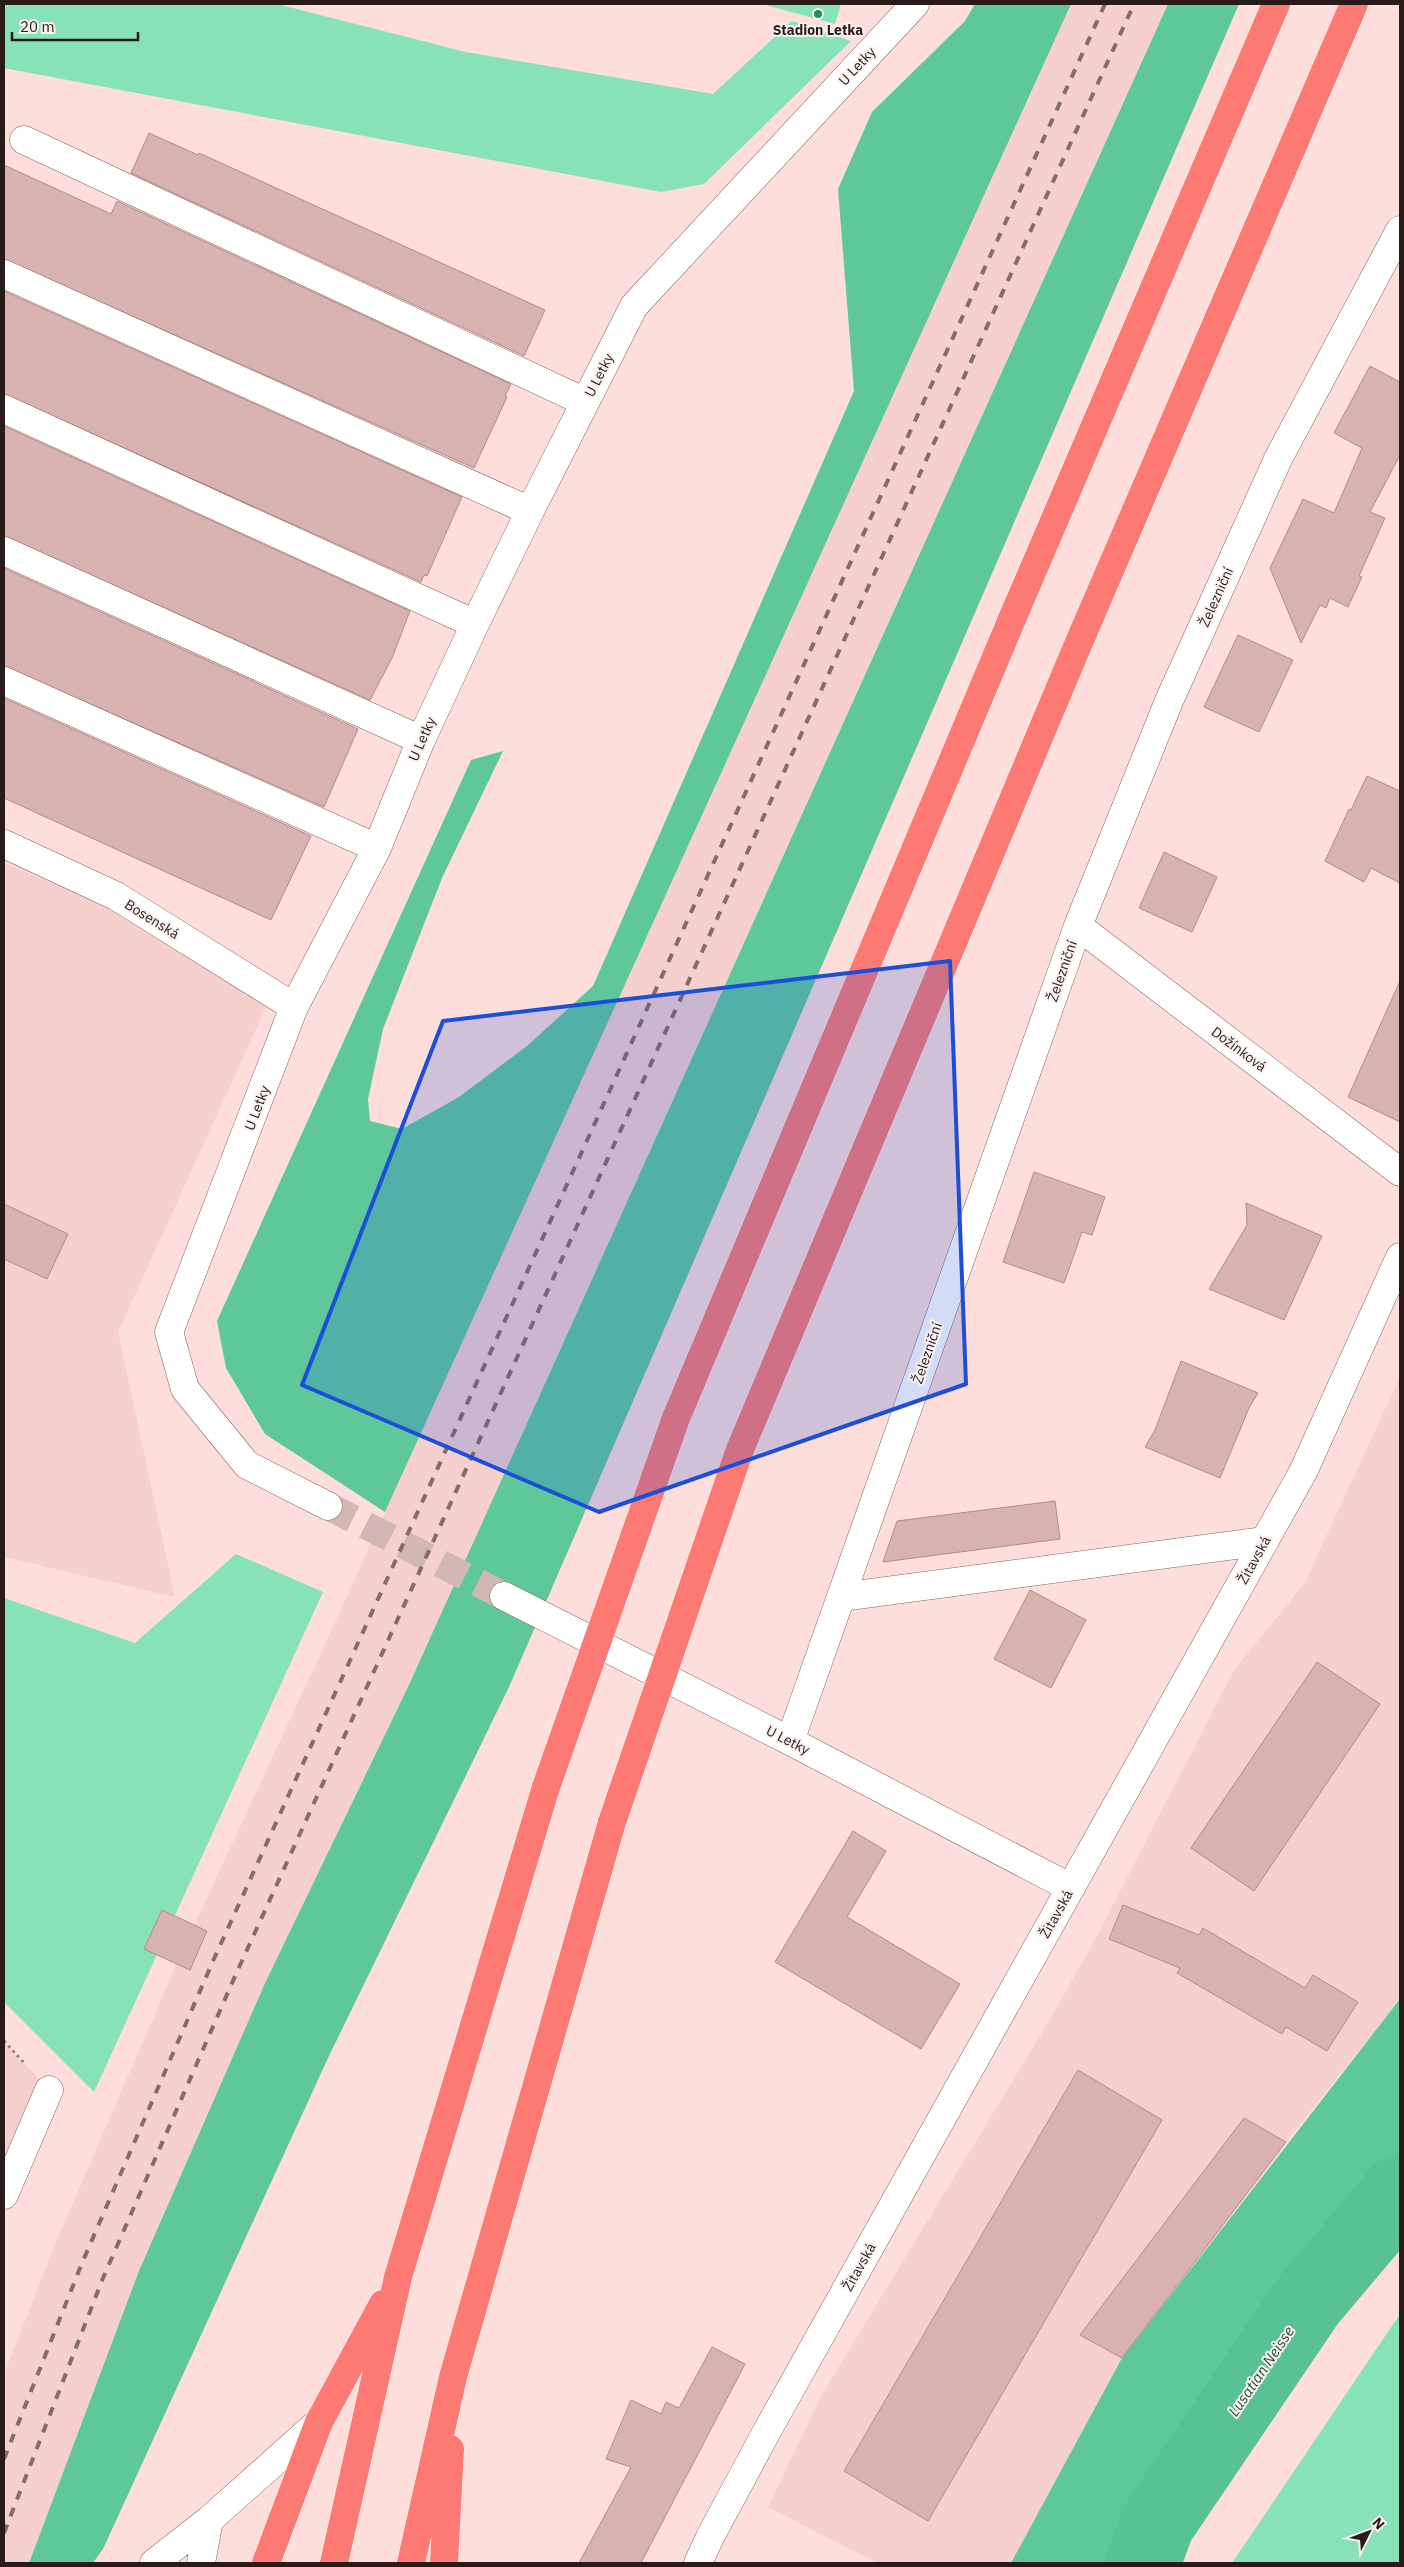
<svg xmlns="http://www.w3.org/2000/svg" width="1404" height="2567" viewBox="0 0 1404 2567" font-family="'IBM Plex Sans',sans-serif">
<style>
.built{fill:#f6d0cc}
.green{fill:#87e2b8}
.forest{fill:#5ec89b}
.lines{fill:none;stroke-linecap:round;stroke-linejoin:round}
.river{stroke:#58c295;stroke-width:75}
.building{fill:#d8b2af;stroke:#b08c88}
.minor-tunnel{stroke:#d3b7b4;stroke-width:28;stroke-dasharray:28 14;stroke-linecap:butt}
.minor-casing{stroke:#856360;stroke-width:29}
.highway-casing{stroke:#fff;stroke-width:29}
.path{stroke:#947e7b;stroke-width:3;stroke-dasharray:2.5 4;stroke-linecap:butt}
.minor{stroke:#fff;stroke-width:28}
.highway{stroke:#fd7973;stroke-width:28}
.rail{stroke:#826d6a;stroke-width:4;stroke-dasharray:9 9;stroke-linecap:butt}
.highway-bridge-casing{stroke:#fff;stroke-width:29;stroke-linecap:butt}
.highway-bridge{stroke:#fd7973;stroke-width:28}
.marked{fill:#1d4ed8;fill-opacity:0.2;stroke:#1d4ed8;stroke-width:4;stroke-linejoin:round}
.poi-dot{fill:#288b65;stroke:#f9f1f0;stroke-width:2}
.labels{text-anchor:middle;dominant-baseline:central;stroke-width:4;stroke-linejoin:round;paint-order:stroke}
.poi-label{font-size:14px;font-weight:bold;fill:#291b1a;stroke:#f9f1f0}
.street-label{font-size:14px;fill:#291b1a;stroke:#f9f1f0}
.water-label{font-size:15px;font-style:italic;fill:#204d3a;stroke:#f9f1f0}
</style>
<rect width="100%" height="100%" fill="#fddeda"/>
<path class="built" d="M 1071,4 L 1168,4 L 408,1687 L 266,1981 L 52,2501 L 29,2563 L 4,2563 L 4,2374 L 56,2242 L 183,1949 L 326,1642 Z
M 4,863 L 279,979 L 118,1332 L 175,1597 L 4,1557 Z
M 1400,1377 L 1400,1999 L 1286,2142 L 1122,2358 L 1011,2563 L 878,2563 L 768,2507 L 821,2396 L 1049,2021 L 1097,1936 L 1234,1670 L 1304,1584 Z
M 4,2041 L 49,2090 L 4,2188 Z"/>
<path class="green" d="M 4,4 L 277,4 L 466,52 L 713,94 L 792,21 L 851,41 L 704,184 L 661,192 L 4,68 Z
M 762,4 L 841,4 L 835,24 Z
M 236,1554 L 323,1592 L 94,2092 L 4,2002 L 4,1598 L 135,1643 Z
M 1400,2314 L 1400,2563 L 1232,2563 Z"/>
<path class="forest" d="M 975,4 L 1071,4 L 385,1512 L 265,1434 L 226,1368 L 217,1321 L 471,760 L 503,751 L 442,878 L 383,1029 L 368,1099 L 370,1121 L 402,1129 L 459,1097 L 527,1046 L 593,986 L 854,391 L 838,189 L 872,112 L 965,21 Z
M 1168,4 L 1239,4 L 509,1687 L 328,2058 L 103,2549 L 93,2563 L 29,2563 L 139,2271 L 266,1981 L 408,1687 Z
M 1400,1999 L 1400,2166 L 1378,2170 L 1296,2281 L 1186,2440 L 1124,2563 L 1011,2563 L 1122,2358 Z"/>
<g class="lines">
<path class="river" d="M 1143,2563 L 1157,2524 L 1308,2301 L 1400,2192"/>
</g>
<path class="building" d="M 149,133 L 198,155 L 199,153 L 545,310 L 524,356 L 131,173 Z
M 4,165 L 111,214 L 117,201 L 511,384 L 505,396 L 507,397 L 474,468 L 4,259 Z
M 4,291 L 462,497 L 427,576 L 424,575 L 421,582 L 4,394 Z
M 1370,366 L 1400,382 L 1400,455 L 1370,512 L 1385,518 L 1359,576 L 1362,577 L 1348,607 L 1330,598 L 1326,608 L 1320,605 L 1301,643 L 1270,568 L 1303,499 L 1334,513 L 1362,448 L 1334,433 Z
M 4,426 L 410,611 L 392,658 L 370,700 L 4,536 Z
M 4,568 L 358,729 L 324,807 L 4,666 Z
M 1238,635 L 1293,660 L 1259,732 L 1204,707 Z
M 4,698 L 311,836 L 271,920 L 4,798 Z
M 1367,776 L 1400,791 L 1400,883 L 1371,868 L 1364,882 L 1325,861 L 1349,809 L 1351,810 Z
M 1164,852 L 1217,877 L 1192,932 L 1139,908 Z
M 1400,981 L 1400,1122 L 1348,1097 Z
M 1034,1172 L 1105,1197 L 1092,1235 L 1082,1232 L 1064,1283 L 1003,1262 Z
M 1246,1203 L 1322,1236 L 1284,1320 L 1209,1289 L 1247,1225 Z
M 4,1204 L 68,1234 L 47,1279 L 4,1259 Z
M 1181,1361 L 1258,1393 L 1249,1408 L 1220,1478 L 1145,1447 L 1155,1430 Z
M 1055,1501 L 1060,1539 L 883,1562 L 897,1521 Z
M 1030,1590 L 1086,1620 L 1051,1688 L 994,1659 Z
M 1317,1662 L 1380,1704 L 1254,1891 L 1191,1848 Z
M 853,1831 L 886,1851 L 847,1917 L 960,1984 L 921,2049 L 775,1962 Z
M 1123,1905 L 1199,1935 L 1203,1928 L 1305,1988 L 1313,1975 L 1358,2002 L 1327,2051 L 1286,2027 L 1282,2034 L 1177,1973 L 1180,1968 L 1109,1939 Z
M 162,1910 L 207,1931 L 190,1970 L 144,1949 Z
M 1078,2070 L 1162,2120 L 928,2521 L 844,2471 Z
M 1244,2118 L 1286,2142 L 1122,2358 L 1080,2335 Z
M 712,2347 L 745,2364 L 641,2563 L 579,2563 L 631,2467 L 606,2459 L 631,2400 L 661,2414 L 666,2402 L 679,2408 Z"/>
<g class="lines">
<path class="minor-tunnel" d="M 328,1506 L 504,1596"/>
<g class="minor-casing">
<path id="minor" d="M 24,140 L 585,402
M 4,274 L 530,511
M 4,409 L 475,624
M 4,551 L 421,740
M 4,681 L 377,848
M 4,844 L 116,896 L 294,1007
M 1078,926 L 1400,1172
M 328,1506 L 247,1465 L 185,1389 L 169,1332 L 294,1007 L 377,848 L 421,740 L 475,624 L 530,511 L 634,306 L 915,4
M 504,1596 L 790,1741 L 1071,1888
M 841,1597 L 1265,1541
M 790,1741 L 1078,926 L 1169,701 L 1278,459 L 1400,230
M 4,2195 L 49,2090
M 154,2563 L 209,2520 L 319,2422
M 201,2563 L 209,2520
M 698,2563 L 710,2537 L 767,2431 L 1303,1472 L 1400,1257"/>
</g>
<g class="highway-casing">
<path id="highway" d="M 676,1418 L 1015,612 L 1276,4
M 739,1452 L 1077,647 L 1354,4
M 266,2563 L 319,2422 L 383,2304
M 334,2563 L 398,2277 L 546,1787
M 411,2563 L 453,2377 L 612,1822
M 444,2563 L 450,2449"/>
</g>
<path class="path" d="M 4,2041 L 26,2065"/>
<use href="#minor" class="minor"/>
<use href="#highway" class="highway"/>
<path class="rail" d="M 4,2459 L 82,2263 L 213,1961 L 1105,4
M 4,2533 L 103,2278 L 236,1974 L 1134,4"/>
<g class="highway-bridge-casing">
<path id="highway-bridge" d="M 546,1787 L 676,1418
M 612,1822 L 739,1452"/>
</g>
<use href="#highway-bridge" class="highway-bridge"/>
</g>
<path class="marked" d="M 950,961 L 966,1384 L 599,1512 L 302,1385 L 443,1021 Z"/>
<circle class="poi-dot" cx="818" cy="14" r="5"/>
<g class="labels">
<g class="poi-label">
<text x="818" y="30">Stadion Letka</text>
</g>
<g class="street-label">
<text transform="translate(857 66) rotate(-47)">U Letky</text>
<text transform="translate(599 375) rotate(-63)">U Letky</text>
<text transform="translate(1216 597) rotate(-66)">Železniční</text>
<text transform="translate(422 739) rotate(-66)">U Letky</text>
<text transform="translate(152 919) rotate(32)">Bosenská</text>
<text transform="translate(1062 971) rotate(-71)">Železniční</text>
<text transform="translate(1239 1049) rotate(37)">Dožínková</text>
<text transform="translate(257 1108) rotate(-69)">U Letky</text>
<text transform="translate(927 1353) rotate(-71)">Železniční</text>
<text transform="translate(1254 1560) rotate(-61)">Žitavská</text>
<text transform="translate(788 1740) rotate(27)">U Letky</text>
<text transform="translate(1056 1914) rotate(-61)">Žitavská</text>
<text transform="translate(859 2267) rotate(-61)">Žitavská</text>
</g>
<g class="water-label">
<text transform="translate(1261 2371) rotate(-56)">Lusatian Neisse</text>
</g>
</g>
<rect width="1404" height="2567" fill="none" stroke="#291b1a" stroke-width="10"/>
<g transform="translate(1369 2532) rotate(48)" stroke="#f9f1f0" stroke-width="4" paint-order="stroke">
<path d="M0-4L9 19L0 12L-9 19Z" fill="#291b1a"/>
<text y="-8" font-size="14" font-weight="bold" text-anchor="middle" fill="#291b1a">N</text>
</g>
<path d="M12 32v8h126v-8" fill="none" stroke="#291b1a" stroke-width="2.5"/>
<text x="20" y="32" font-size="15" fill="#291b1a" stroke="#f9f1f0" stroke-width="4" paint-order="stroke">20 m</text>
</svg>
